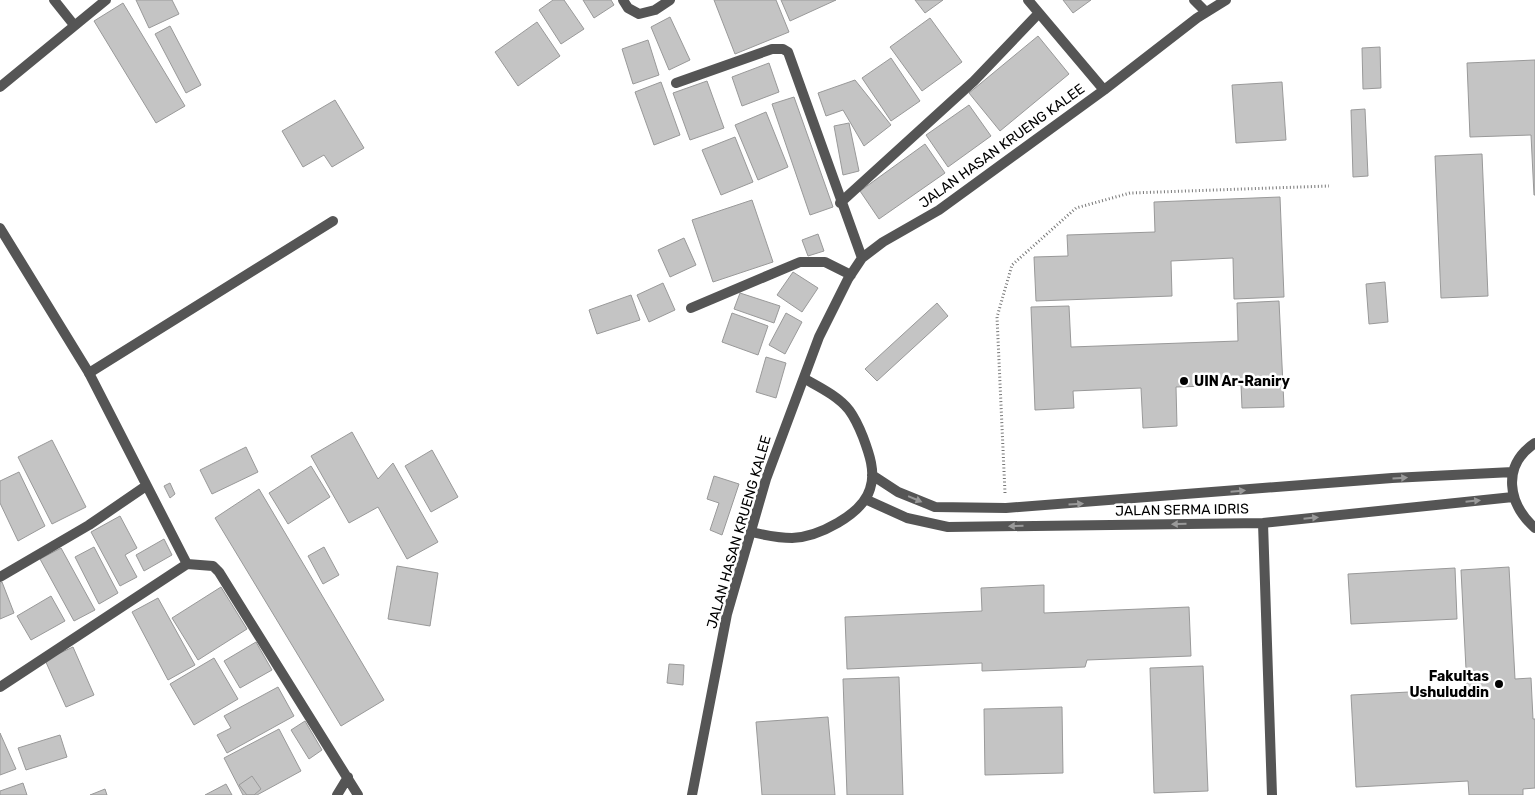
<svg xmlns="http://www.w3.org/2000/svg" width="1535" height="795" viewBox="0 0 1535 795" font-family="Rubik,sans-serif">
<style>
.building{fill:#c4c4c4;stroke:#999}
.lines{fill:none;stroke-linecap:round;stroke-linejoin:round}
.path{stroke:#777;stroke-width:3;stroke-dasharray:1 2.5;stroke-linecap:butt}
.service{stroke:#555;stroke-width:10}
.minor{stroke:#555;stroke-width:10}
.oneway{fill:#999}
.poi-dot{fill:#000;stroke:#fff;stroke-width:2}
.labels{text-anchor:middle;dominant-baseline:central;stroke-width:5;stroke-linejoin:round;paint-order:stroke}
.street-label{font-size:14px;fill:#000;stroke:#fff}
.poi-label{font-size:14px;font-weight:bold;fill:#000;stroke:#fff;text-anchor:start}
</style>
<rect width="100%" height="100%" fill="#fff"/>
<path class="building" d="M 136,0 L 172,0 L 179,14 L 149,28 Z
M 553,0 L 564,0 L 584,29 L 561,44 L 539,10 Z
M 583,0 L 611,0 L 614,5 L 594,18 Z
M 714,0 L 776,0 L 789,32 L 735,54 Z
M 781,0 L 836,0 L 790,21 Z
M 915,0 L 943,0 L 925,13 Z
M 1063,0 L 1091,0 L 1073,13 Z
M 123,3 L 185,106 L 156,123 L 94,21 Z
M 670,17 L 690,60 L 669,70 L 651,27 Z
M 930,18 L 962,62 L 922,91 L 890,47 Z
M 537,22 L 560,56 L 518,86 L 495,52 Z
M 170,26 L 201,85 L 186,93 L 155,34 Z
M 1038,36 L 1069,74 L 1000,131 L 969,93 Z
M 648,40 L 659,75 L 633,84 L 622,49 Z
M 1380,47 L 1381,88 L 1363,89 L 1362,48 Z
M 891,58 L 920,101 L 891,121 L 862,78 Z
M 1535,60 L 1535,195 L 1534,195 L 1531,135 L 1470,137 L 1467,63 Z
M 769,63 L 779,92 L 742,106 L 732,77 Z
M 855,80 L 891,125 L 864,146 L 843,110 L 826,116 L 818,93 Z
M 707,81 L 724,128 L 690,140 L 673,93 Z
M 661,82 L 680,135 L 654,145 L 635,92 Z
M 1282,82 L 1286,140 L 1236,143 L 1232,85 Z
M 794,97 L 833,207 L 810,215 L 772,104 Z
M 335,100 L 364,148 L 332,167 L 324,155 L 303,167 L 282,131 Z
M 969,105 L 991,136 L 948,167 L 926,135 Z
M 1365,109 L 1368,176 L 1353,177 L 1351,110 Z
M 766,112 L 788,167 L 758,180 L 735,125 Z
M 849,123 L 859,171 L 843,175 L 834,126 Z
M 735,137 L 753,182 L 721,195 L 702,150 Z
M 925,144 L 945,173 L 879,219 L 860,191 Z
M 1482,154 L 1488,296 L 1441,298 L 1435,156 Z
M 1280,197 L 1284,297 L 1234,299 L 1233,258 L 1171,261 L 1172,296 L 1036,301 L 1034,257 L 1068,256 L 1067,235 L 1155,232 L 1154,202 Z
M 752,200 L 773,262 L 713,282 L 692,220 Z
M 818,234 L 824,251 L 808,256 L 802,240 Z
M 684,238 L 696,265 L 670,277 L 658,250 Z
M 793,272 L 818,288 L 802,312 L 777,295 Z
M 1385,282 L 1388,322 L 1369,324 L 1366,284 Z
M 663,283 L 675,310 L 649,322 L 637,295 Z
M 740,293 L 780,306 L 774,323 L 734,309 Z
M 631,295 L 640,320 L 597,334 L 589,310 Z
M 1279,301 L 1284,407 L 1242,408 L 1241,385 L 1176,387 L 1177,426 L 1143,428 L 1141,388 L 1073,391 L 1074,408 L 1035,410 L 1031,307 L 1069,306 L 1071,347 L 1238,341 L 1237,303 Z
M 937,303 L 948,316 L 877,381 L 865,369 Z
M 732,313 L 768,326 L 758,355 L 722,342 Z
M 786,313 L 802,322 L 785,354 L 769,345 Z
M 766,357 L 786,363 L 776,398 L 756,392 Z
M 352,432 L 378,479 L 393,463 L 438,542 L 407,559 L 378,507 L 349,523 L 311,456 Z
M 52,440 L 86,507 L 52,524 L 18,457 Z
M 246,447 L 258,472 L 212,494 L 200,470 Z
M 432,450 L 458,497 L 431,512 L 405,466 Z
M 311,466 L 330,497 L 288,524 L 269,493 Z
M 19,472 L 45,526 L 18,541 L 0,503 L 0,481 Z
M 714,476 L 739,484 L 722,535 L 710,530 L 719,503 L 707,499 Z
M 170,483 L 175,494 L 170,498 L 164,486 Z
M 259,489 L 384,700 L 341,726 L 215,518 Z
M 120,516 L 137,548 L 125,555 L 137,577 L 120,586 L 91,532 Z
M 164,539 L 172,555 L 144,571 L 136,555 Z
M 94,547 L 118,593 L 99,604 L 75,557 Z
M 324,547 L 339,575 L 323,584 L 308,556 Z
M 61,548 L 95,610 L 74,621 L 40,559 Z
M 397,566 L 438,573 L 430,626 L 388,619 Z
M 1509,567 L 1515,679 L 1531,678 L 1533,719 L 1535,719 L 1535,788 L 1523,789 L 1523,795 L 1469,795 L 1468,781 L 1356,787 L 1351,695 L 1467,689 L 1461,570 Z
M 1455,568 L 1457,619 L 1351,624 L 1348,574 Z
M 2,582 L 14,613 L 0,619 L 0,583 Z
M 1044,585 L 1044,613 L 1189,607 L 1191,656 L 1087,660 L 1085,667 L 982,671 L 982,663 L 847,669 L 845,617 L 982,611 L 981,588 Z
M 221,587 L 247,629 L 198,660 L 172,618 Z
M 51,596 L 65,621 L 31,640 L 17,616 Z
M 158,598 L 195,665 L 168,680 L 132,612 Z
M 256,642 L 272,670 L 240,688 L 224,661 Z
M 73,647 L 94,695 L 66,707 L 45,660 Z
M 214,658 L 238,699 L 194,725 L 170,684 Z
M 669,664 L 684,665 L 683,685 L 667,683 Z
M 1203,666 L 1208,791 L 1154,793 L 1150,668 Z
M 899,677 L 903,795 L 847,795 L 843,679 Z
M 278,687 L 294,716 L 227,753 L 217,735 L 231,728 L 224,716 Z
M 1062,707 L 1063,773 L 985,775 L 984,709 Z
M 828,717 L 835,795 L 762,795 L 756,722 Z
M 305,721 L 322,750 L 309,759 L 291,730 Z
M 279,729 L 301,771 L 257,795 L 243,795 L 224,758 Z
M 0,733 L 16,769 L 0,775 Z
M 60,735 L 67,757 L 26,770 L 18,748 Z
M 252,776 L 261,789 L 254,795 L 247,795 L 239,785 Z
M 23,783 L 27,795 L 0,795 L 0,791 Z
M 226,784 L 232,795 L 205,795 Z
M 105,789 L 107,795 L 90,795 Z"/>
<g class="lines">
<path class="path" d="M 1005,493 L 997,317 L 1012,265 L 1076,208 L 1130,193 L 1329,186"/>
<path class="service" d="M 89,373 L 333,221
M 1535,443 C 1501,466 1508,504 1535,528
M 872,475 L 898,492 L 935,507 L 1006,508 L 1392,478 L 1513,472
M 865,499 L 907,518 L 948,527 L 1263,523 L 1513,497
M 1263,523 L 1272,795
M 751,532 C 764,535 778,538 792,538 C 818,537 862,515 870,489 C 876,472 869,453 863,437 C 859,427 855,418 849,410 C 838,396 819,387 805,379"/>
<path class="minor" d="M 54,0 L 74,25
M 623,0 L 628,8 L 639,14 L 655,10 L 670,0
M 1028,0 L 1104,90
M 1194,0 L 1206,12
M 676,83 L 772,49 L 783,49 L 788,52 L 862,258
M 0,87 L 106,0
M 840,203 L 974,81 L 1038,14
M 0,228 L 89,373 L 187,564 L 213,566 L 219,572 L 358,795
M 691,308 L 800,262 L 825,262 L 851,275
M 0,577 L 89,525 L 146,486
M 0,687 L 187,564
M 337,795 L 348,777
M 692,795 L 727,614 L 766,479 L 819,337 L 848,279 L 862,258 L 883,242 L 939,210 L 1104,90 L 1197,18 L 1226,0"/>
</g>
<defs><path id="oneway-solid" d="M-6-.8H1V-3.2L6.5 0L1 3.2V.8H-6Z" transform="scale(1.25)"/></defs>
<g class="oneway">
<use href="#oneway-solid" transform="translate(1400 478) rotate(-3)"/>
<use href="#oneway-solid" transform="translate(1238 491) rotate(-5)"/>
<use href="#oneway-solid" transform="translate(915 499) rotate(23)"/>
<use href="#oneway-solid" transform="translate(1473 501) rotate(-6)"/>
<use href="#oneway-solid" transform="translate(1076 504) rotate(-4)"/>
<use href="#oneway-solid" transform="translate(1311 518) rotate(-6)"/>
<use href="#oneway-solid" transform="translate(1179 524) rotate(179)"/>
<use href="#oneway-solid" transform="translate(1016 526) rotate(179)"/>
</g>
<g class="poi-dot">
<circle cx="1184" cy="381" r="5"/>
<circle cx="1499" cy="684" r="5"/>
</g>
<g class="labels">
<g class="street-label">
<text transform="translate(1002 146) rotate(-36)">JALAN HASAN KRUENG KALEE</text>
<text transform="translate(1182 510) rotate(-1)">JALAN SERMA IDRIS</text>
<text transform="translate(739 532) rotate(-74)">JALAN HASAN KRUENG KALEE</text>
</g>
<g class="poi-label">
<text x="1194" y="381">UIN Ar-Raniry</text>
<text x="1489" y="676" text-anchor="end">Fakultas<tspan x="1489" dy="16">Ushuluddin</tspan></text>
</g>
</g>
</svg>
